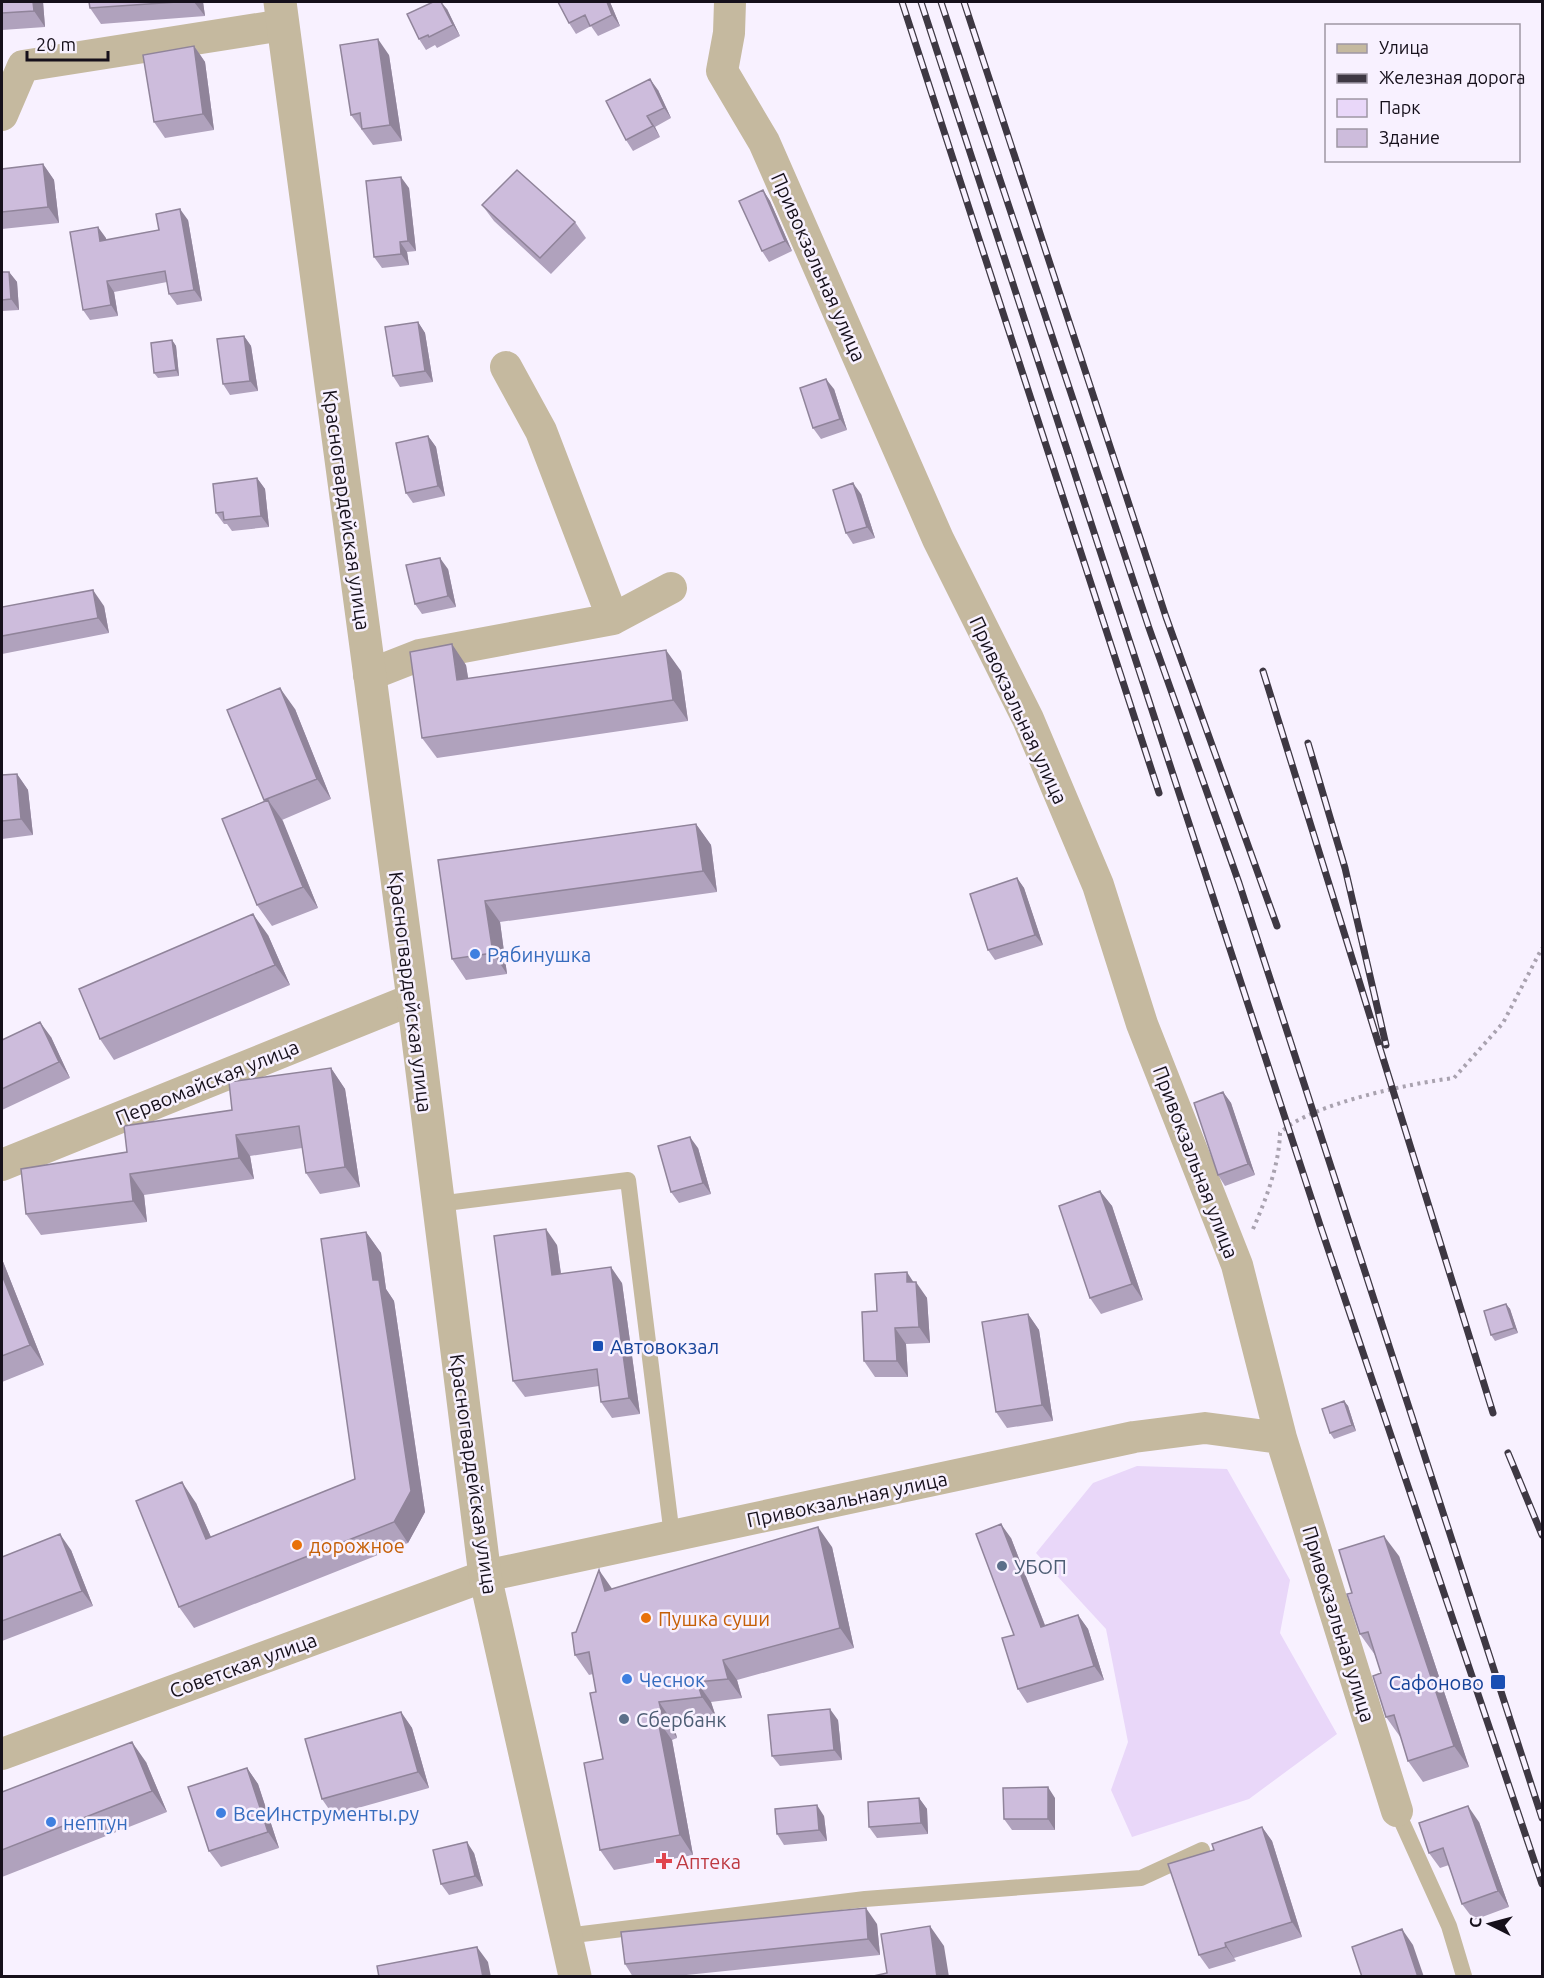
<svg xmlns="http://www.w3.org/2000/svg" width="1544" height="1978" viewBox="0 0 1544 1978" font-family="Ubuntu,sans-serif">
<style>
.green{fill:#e9d7f9}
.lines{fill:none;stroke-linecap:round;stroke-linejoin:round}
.path{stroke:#a9a2af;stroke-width:4;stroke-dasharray:3 4.5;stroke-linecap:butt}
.service{stroke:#c5b99f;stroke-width:16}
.minor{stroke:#c5b99f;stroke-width:32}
.tertiary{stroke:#c5b99f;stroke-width:33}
.rail-casing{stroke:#3e3843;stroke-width:7}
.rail{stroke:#f8f1ff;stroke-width:4.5;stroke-dasharray:14;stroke-linecap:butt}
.wall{fill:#b0a2bd}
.shaded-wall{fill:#90849a}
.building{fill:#cdbcdc;stroke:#90849a;stroke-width:1.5}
.shop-dot{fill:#3f7fe0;stroke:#f8f1ff;stroke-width:2}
.transit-dot{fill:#1a4fb4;stroke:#f8f1ff;stroke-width:2}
.food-dot{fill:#e8710a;stroke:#f8f1ff;stroke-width:2}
.service-dot{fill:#5c6f8a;stroke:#f8f1ff;stroke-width:2}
.health-dot{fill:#e0444e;stroke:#f8f1ff;stroke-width:2}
.labels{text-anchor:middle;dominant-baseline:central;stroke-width:5;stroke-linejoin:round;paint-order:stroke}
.street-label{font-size:20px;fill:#16101b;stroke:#f8f1ff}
.shop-label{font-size:20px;fill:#366cbe;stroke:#f8f1ff;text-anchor:start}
.transit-label{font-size:20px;fill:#164399;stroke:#f8f1ff;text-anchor:start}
.food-label{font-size:20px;fill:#c56008;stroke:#f8f1ff;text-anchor:start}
.service-label{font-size:20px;fill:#4e5e75;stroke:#f8f1ff;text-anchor:start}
.health-label{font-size:20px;fill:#be3a42;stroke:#f8f1ff;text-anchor:start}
</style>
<rect width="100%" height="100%" fill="#f8f1ff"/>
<path class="green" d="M 1137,1466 L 1227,1469 L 1290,1580 L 1280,1633 L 1337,1734 L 1249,1799 L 1132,1837 L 1111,1790 L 1128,1742 L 1106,1629 L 1036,1553 L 1093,1483 Z"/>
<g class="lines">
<path class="path" d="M 1253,1229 C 1266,1199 1279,1166 1280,1133 C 1309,1104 1412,1083 1454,1078 L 1503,1023 L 1542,948"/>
<path class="service" d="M 438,1204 L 628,1180 L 672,1536
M 1397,1811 L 1449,1926 L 1464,1976
M 566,1936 L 865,1899 L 1141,1878 L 1202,1850"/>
<path class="minor" d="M 730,2 L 729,33 L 722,71 L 764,142 L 938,539 L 1028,719 L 1098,885 L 1142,1024 L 1237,1265 L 1281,1438
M 2,115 L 23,66 L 283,25
M 506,367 L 541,431 L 613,619
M 369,675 L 420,655 L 613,619 L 671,588
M 2,1165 L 413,999
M 2,1754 L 485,1576 L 1134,1437 L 1205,1428 L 1281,1438 L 1397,1811"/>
<path class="tertiary" d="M 280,2 L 413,999 L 485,1576 L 575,1976"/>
<g class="rail-casing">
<path id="rail" d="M 902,2 L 1159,793
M 921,2 L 1320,1225 L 1542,1884
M 941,2 L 1149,628 L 1239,883 L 1542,1818
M 964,2 L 1166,617 L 1277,926
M 1263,671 L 1493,1413
M 1308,743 L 1345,868 L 1386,1045
M 1508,1453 L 1542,1535"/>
</g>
<use href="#rail" class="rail"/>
</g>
<path class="wall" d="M 2,2 L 43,2 L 45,27 L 2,30 Z
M 89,2 L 203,2 L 205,16 L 101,24 L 90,8 Z
M 558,2 L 610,2 L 620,26 L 598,36 L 591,26 L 576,34 L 569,23 Z
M 447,9 L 460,36 L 437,48 L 435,45 L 426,50 L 419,39 Z
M 194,46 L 205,62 L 214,130 L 165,138 L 154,122 Z
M 389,55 L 402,141 L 373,145 L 351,115 Z
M 658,90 L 671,118 L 655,127 L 660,137 L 633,151 L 626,140 Z
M 43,164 L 54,180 L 59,223 L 2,229 L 2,169 Z
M 409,188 L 416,251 L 407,252 L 409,265 L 382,268 L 374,257 Z
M 763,190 L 770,201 L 792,251 L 769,262 L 762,251 Z
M 482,205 L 575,222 L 586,238 L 551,274 L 494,221 Z
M 188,220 L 202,301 L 177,305 L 169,294 L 167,282 L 114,292 L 118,316 L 90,320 L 83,310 L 106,238 L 106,240 L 159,230 Z
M 2,272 L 9,272 L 17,282 L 19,310 L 2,311 Z
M 418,322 L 425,333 L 433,382 L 400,387 L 393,376 Z
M 244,336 L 251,346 L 258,391 L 230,395 L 223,384 Z
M 172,340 L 176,346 L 179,376 L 158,378 L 154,373 Z
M 834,389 L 847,430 L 821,439 L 813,428 Z
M 428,436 L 436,447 L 445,496 L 413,503 L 406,493 Z
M 257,478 L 265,489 L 269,527 L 232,531 L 227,524 L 224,524 L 216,513 Z
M 861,494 L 875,538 L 853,544 L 846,533 Z
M 448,569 L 456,607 L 422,614 L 415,604 Z
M 104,606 L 109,633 L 2,654 L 2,607 Z
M 466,665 L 468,679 L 681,671 L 688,721 L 437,758 L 422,738 Z
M 295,709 L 331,799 L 282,820 L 318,908 L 272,926 L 257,905 L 265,802 L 264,800 Z
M 17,774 L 28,790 L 33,835 L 2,839 L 2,775 Z
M 696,824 L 711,845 L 717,892 L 500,922 L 507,974 L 466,980 L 452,959 L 438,860 Z
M 1017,878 L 1024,888 L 1043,945 L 995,960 L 988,950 Z
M 268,935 L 290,985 L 114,1060 L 100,1039 Z
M 51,1037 L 70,1078 L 2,1110 L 2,1040 Z
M 331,1068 L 345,1089 L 360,1187 L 320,1194 L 306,1173 L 302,1148 L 250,1156 L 254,1179 L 144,1195 L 147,1222 L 41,1235 L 26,1214 L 127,1152 L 232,1110 Z
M 1223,1092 L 1231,1103 L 1255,1175 L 1225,1186 L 1218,1175 Z
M 698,1148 L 711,1194 L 679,1203 L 671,1192 Z
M 1100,1191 L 1112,1206 L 1143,1300 L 1101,1314 L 1090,1298 Z
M 366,1232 L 381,1253 L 386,1289 L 394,1301 L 425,1512 L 408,1543 L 194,1628 L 179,1607 L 196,1503 L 211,1537 L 355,1479 Z
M 557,1245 L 561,1273 L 622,1283 L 640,1414 L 612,1418 L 601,1402 L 599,1386 L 525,1397 L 513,1381 Z
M 2,1259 L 44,1365 L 2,1382 Z
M 914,1282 L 927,1298 L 930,1343 L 906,1344 L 908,1377 L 875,1377 L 864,1361 Z
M 1506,1304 L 1510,1309 L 1518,1333 L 1495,1341 L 1491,1335 Z
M 1028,1314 L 1039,1330 L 1053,1421 L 1007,1428 L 996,1412 Z
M 1344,1401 L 1348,1406 L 1356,1431 L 1334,1439 L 1330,1433 Z
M 1011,1538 L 1045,1625 L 1078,1615 L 1088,1629 L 1104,1680 L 1027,1703 L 1018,1689 L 1014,1635 Z
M 832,1547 L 854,1648 L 737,1680 L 742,1698 L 711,1702 L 716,1717 L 673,1722 L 677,1738 L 672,1740 L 693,1855 L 614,1870 L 600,1850 L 603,1759 L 596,1692 L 593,1674 L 589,1675 L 575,1655 L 576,1632 L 612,1589 Z
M 71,1550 L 93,1606 L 2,1641 L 2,1557 Z
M 1399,1556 L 1469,1767 L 1423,1782 L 1408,1761 L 1401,1738 L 1386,1717 L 1381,1673 L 1375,1655 L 1360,1634 L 1352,1593 Z
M 401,1712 L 412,1728 L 429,1788 L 333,1815 L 322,1799 Z
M 838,1720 L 842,1760 L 780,1766 L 772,1756 Z
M 146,1762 L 167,1812 L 2,1877 L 2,1792 Z
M 247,1768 L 258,1784 L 279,1848 L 221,1867 L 209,1851 Z
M 919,1798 L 927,1809 L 928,1834 L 877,1838 L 869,1827 Z
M 1055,1798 L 1055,1830 L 1012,1830 L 1004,1819 Z
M 824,1816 L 827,1841 L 784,1845 L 777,1834 Z
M 1479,1822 L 1509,1907 L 1474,1920 L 1462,1904 L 1449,1865 L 1440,1868 L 1429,1853 Z
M 1262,1827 L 1272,1841 L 1302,1937 L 1234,1958 L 1236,1961 L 1209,1969 L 1199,1955 L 1214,1850 Z
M 474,1853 L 483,1886 L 449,1895 L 441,1884 Z
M 877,1924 L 880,1955 L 667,1977 L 633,1977 L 625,1964 Z"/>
<path class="shaded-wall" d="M 33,2 L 43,2 L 45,27 L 34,11 Z
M 194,2 L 203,2 L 205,16 Z
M 441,2 L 447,9 L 460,36 L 453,25 Z
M 607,2 L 610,2 L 620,26 L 612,15 Z
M 378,39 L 389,55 L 402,141 L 390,125 Z
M 194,46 L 205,62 L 214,130 L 203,114 Z
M 650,79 L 658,90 L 671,118 L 664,108 Z
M 647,116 L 655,127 L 660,137 L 653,126 Z
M 43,164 L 54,180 L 59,223 L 48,207 Z
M 401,177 L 409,188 L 416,251 L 408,241 Z
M 763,190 L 770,201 L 792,251 L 785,241 Z
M 180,209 L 188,220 L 202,301 L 194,290 Z
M 98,227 L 106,238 L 108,252 L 100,241 Z
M 400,242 L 407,252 L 409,265 L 401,254 Z
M 9,272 L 17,282 L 19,310 L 11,299 Z
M 107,281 L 114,292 L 118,316 L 111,305 Z
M 418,322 L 425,333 L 433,382 L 425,371 Z
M 244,336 L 251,346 L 258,391 L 250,381 Z
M 172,340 L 176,346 L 179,376 L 176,370 Z
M 826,379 L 834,389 L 847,430 L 840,419 Z
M 428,436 L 436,447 L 445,496 L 438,486 Z
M 257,478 L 265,489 L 269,527 L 261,516 Z
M 853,483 L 861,494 L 875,538 L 867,527 Z
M 440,558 L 448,569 L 456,607 L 448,596 Z
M 93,590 L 104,606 L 109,633 L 98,618 Z
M 452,644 L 466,665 L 472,701 L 457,680 Z
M 666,650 L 681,671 L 688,721 L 673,700 Z
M 280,688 L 295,709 L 331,799 L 317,779 Z
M 17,774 L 28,790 L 33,835 L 21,819 Z
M 268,800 L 283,821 L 318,908 L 303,887 Z
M 696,824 L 711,845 L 717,892 L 703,871 Z
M 1017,878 L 1024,888 L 1043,945 L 1035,935 Z
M 485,901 L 500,922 L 507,974 L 493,953 Z
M 253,914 L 268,935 L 290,985 L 275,965 Z
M 40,1022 L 51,1037 L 70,1078 L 59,1062 Z
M 331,1068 L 345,1089 L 360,1187 L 345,1167 Z
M 1223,1092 L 1231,1103 L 1255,1175 L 1248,1164 Z
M 236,1135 L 250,1156 L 254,1179 L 239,1158 Z
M 690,1137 L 698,1148 L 711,1194 L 703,1183 Z
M 130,1174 L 144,1195 L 147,1222 L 133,1201 Z
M 1100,1191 L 1112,1206 L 1143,1300 L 1132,1284 Z
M 546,1229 L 557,1245 L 563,1290 L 552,1275 Z
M 366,1232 L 381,1253 L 386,1289 L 394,1301 L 425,1512 L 408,1543 L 394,1522 L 373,1280 Z
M 2,1259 L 44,1365 L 30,1345 L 2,1275 Z
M 611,1267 L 622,1283 L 640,1414 L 629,1398 Z
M 907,1272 L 916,1286 L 916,1282 L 927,1298 L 930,1343 L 919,1327 L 907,1282 Z
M 1506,1304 L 1510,1309 L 1518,1333 L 1514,1328 Z
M 1028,1314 L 1039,1330 L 1053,1421 L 1042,1405 Z
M 895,1328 L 906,1344 L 908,1377 L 897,1361 Z
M 1344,1401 L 1348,1406 L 1356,1431 L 1352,1425 Z
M 182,1482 L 196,1503 L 221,1560 L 206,1539 Z
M 1001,1524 L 1011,1538 L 1051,1641 L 1041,1627 Z
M 818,1527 L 832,1547 L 854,1648 L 840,1628 Z
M 60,1534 L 71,1550 L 93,1606 L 82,1591 Z
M 1384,1536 L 1399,1556 L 1469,1767 L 1454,1746 Z
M 599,1570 L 613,1590 L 605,1591 Z
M 1078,1615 L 1088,1629 L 1104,1680 L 1094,1666 Z
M 723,1660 L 737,1680 L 742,1698 L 728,1679 Z
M 697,1682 L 711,1702 L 716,1717 L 702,1697 Z
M 659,1702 L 673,1722 L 677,1738 L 663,1718 Z
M 830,1709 L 838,1720 L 842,1760 L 834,1750 Z
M 401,1712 L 412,1728 L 429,1788 L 418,1772 Z
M 658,1720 L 672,1740 L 693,1855 L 680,1835 Z
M 132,1742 L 146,1762 L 167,1812 L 152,1791 Z
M 247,1768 L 258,1784 L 279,1848 L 268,1832 Z
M 1048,1787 L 1055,1798 L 1055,1830 L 1048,1819 Z
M 919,1798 L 927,1809 L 928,1834 L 921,1823 Z
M 817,1805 L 824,1816 L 827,1841 L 819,1830 Z
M 1468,1806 L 1479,1822 L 1509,1907 L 1498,1891 Z
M 1262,1827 L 1272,1841 L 1302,1937 L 1292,1922 Z
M 467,1842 L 474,1853 L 483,1886 L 475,1876 Z
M 866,1908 L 877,1924 L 880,1955 L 868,1939 Z
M 930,1926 L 944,1946 L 949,1977 L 937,1977 Z
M 1402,1929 L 1413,1945 L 1424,1977 L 1418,1977 Z
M 1225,1943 L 1234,1958 L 1236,1961 L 1226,1947 Z
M 477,1947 L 488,1962 L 491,1977 L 483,1977 Z"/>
<path class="building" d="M 2,2 L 33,2 L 34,11 L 2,13 Z
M 89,2 L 177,2 L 90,8 Z
M 433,2 L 441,2 L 453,25 L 429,37 L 428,35 L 419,39 L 407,14 Z
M 558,2 L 607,2 L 612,15 L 590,26 L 585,15 L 569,23 Z
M 378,39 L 390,125 L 362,129 L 360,113 L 351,115 L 340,45 Z
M 194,46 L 203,114 L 154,122 L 143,55 Z
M 650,79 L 664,108 L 647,116 L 653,126 L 626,140 L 606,101 Z
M 43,164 L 48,207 L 2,212 L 2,169 Z
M 517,170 L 575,222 L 540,258 L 482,205 Z
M 401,177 L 408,241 L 400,242 L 401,254 L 374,257 L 366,181 Z
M 763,190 L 785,241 L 762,251 L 739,201 Z
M 180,209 L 194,290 L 169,294 L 165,271 L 107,281 L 111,305 L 83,310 L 70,232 L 98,227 L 100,241 L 159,230 L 156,214 Z
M 2,272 L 9,272 L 11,299 L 2,300 Z
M 418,322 L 425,371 L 393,376 L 385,327 Z
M 244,336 L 250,381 L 223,384 L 217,339 Z
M 172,340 L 176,370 L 154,373 L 151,343 Z
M 826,379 L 840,419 L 813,428 L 800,388 Z
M 428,436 L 438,486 L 406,493 L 396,443 Z
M 257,478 L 261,516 L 224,520 L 223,512 L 216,513 L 213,484 Z
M 853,483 L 867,527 L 846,533 L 833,490 Z
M 440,558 L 448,596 L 415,604 L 406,565 Z
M 93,590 L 98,618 L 2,636 L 2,607 Z
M 452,644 L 457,680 L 666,650 L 673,700 L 422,738 L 410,652 Z
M 280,688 L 317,779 L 264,800 L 227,710 Z
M 17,774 L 21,819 L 2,821 L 2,775 Z
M 268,800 L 303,887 L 257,905 L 222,819 Z
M 696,824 L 703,871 L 485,901 L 493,953 L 452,959 L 438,860 Z
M 1017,878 L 1035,935 L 988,950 L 970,894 Z
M 253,914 L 275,965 L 100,1039 L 79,989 Z
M 40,1022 L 59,1062 L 2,1089 L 2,1040 Z
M 331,1068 L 345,1167 L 306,1173 L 299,1126 L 236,1135 L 239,1158 L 130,1174 L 133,1201 L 26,1214 L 21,1169 L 127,1152 L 124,1126 L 232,1110 L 229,1082 Z
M 1223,1092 L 1248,1164 L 1218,1175 L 1194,1103 Z
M 690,1137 L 703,1183 L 671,1192 L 658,1146 Z
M 1100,1191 L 1132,1284 L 1090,1298 L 1059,1206 Z
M 546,1229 L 552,1275 L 611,1267 L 629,1398 L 601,1402 L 597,1369 L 513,1381 L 494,1236 Z
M 366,1232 L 373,1280 L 379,1280 L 411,1491 L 394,1522 L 179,1607 L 136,1501 L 182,1482 L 206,1539 L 355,1479 L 321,1239 Z
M 907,1272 L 907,1282 L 916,1282 L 919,1327 L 895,1328 L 897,1361 L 864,1361 L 862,1312 L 877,1311 L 875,1274 Z
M 2,1275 L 30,1345 L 2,1356 Z
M 1506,1304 L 1514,1328 L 1491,1335 L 1484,1311 Z
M 1028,1314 L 1042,1405 L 996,1412 L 982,1322 Z
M 1344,1401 L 1352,1425 L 1330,1433 L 1322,1409 Z
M 1001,1524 L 1041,1627 L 1078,1615 L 1094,1666 L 1018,1689 L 1002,1638 L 1014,1635 L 976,1534 Z
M 818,1527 L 840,1628 L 723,1660 L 728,1679 L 697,1682 L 702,1697 L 659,1702 L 663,1718 L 658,1720 L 680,1835 L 600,1850 L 584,1763 L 603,1759 L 590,1693 L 596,1692 L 589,1652 L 575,1655 L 572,1633 L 576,1632 L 599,1570 L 605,1591 Z
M 60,1534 L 82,1591 L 2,1621 L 2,1557 Z
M 1384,1536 L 1454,1746 L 1408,1761 L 1394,1715 L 1386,1717 L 1373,1676 L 1381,1673 L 1368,1632 L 1360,1634 L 1347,1594 L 1352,1593 L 1339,1550 Z
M 830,1709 L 834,1750 L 772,1756 L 768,1715 Z
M 401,1712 L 418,1772 L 322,1799 L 305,1739 Z
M 132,1742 L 152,1791 L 2,1850 L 2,1792 Z
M 247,1768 L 268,1832 L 209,1851 L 188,1787 Z
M 1048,1787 L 1048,1819 L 1004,1819 L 1003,1788 Z
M 919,1798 L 921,1823 L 869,1827 L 868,1802 Z
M 817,1805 L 819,1830 L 777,1834 L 775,1809 Z
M 1468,1806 L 1498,1891 L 1462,1904 L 1443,1848 L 1429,1853 L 1419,1823 Z
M 1262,1827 L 1292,1922 L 1225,1943 L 1226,1947 L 1199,1955 L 1168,1864 L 1214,1850 L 1212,1844 Z
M 467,1842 L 475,1876 L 441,1884 L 433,1850 Z
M 866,1908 L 868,1939 L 625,1964 L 621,1932 Z
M 930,1926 L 937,1977 L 869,1977 L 887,1973 L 881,1934 Z
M 1402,1929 L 1418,1977 L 1362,1977 L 1352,1947 Z
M 477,1947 L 483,1977 L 379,1977 L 377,1966 Z"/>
<g class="shop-dot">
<circle cx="475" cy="954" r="6"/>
<circle cx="627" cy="1679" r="6"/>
<circle cx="221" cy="1813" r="6"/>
<circle cx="51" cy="1822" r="6"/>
</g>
<g class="transit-dot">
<rect x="592" y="1340" width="12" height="12" rx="3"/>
<rect x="1490" y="1674" width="16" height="16" rx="3"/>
</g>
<g class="food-dot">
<circle cx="297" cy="1545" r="6"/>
<circle cx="646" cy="1618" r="6"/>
</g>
<g class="service-dot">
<circle cx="1002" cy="1566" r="6"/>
<circle cx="624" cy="1719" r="6"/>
</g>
<path class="health-dot" d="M661 1852h6v6h6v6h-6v6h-6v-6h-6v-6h6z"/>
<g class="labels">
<g class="street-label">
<text transform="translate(819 267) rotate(66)">Привокзальная улица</text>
<text transform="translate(347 510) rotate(82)">Красногвардейская улица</text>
<text transform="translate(1019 710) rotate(65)">Привокзальная улица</text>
<text transform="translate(411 992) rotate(83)">Красногвардейская улица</text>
<text transform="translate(207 1082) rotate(-22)">Первомайская улица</text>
<text transform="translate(1196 1162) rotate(69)">Привокзальная улица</text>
<text transform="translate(474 1474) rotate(82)">Красногвардейская улица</text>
<text transform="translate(847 1499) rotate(-12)">Привокзальная улица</text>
<text transform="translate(1339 1624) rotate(73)">Привокзальная улица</text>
<text transform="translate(243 1665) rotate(-20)">Советская улица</text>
</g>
<g class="shop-label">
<text x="487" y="954">Рябинушка</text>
<text x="639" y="1679">Чеснок</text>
<text x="233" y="1813">ВсеИнструменты.ру</text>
<text x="63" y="1822">нептун</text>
</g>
<g class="transit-label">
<text x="610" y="1346">Автовокзал</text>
<text x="1484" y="1682" text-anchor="end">Сафоново</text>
</g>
<g class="food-label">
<text x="309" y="1545">дорожное</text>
<text x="658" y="1618">Пушка суши</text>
</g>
<g class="service-label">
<text x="1014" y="1566">УБОП</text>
<text x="636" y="1719">Сбербанк</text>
</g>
<g class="health-label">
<text x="676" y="1861">Аптека</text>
</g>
</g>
<rect width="1544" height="1978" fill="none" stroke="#16101b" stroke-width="6"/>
<rect x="1325" y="24" width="195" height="138" fill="#f8f1ff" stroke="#9e97a4" stroke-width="1.5"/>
<rect x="1337" y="44" width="30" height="9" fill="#c5b99f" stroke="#9e97a4" stroke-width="1.5"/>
<text x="1379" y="54" font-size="18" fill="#16101b">Улица</text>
<rect x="1337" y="74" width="30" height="9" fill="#3e3843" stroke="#9e97a4" stroke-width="1.5"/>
<text x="1379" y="84" font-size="18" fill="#16101b">Железная дорога</text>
<rect x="1337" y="99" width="30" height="18" fill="#e9d7f9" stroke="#9e97a4" stroke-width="1.5"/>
<text x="1379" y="114" font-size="18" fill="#16101b">Парк</text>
<rect x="1337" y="129" width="30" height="18" fill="#cdbcdc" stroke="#9e97a4" stroke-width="1.5"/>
<text x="1379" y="144" font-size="18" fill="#16101b">Здание</text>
<g transform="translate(1490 1924) rotate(276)" stroke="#f8f1ff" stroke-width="4.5" paint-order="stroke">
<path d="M0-4.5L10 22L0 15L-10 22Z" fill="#16101b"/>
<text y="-9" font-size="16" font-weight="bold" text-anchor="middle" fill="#16101b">С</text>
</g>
<path d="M27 51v9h81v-9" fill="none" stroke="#16101b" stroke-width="3"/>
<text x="36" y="51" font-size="18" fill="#16101b" stroke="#f8f1ff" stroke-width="4.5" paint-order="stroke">20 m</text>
</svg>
